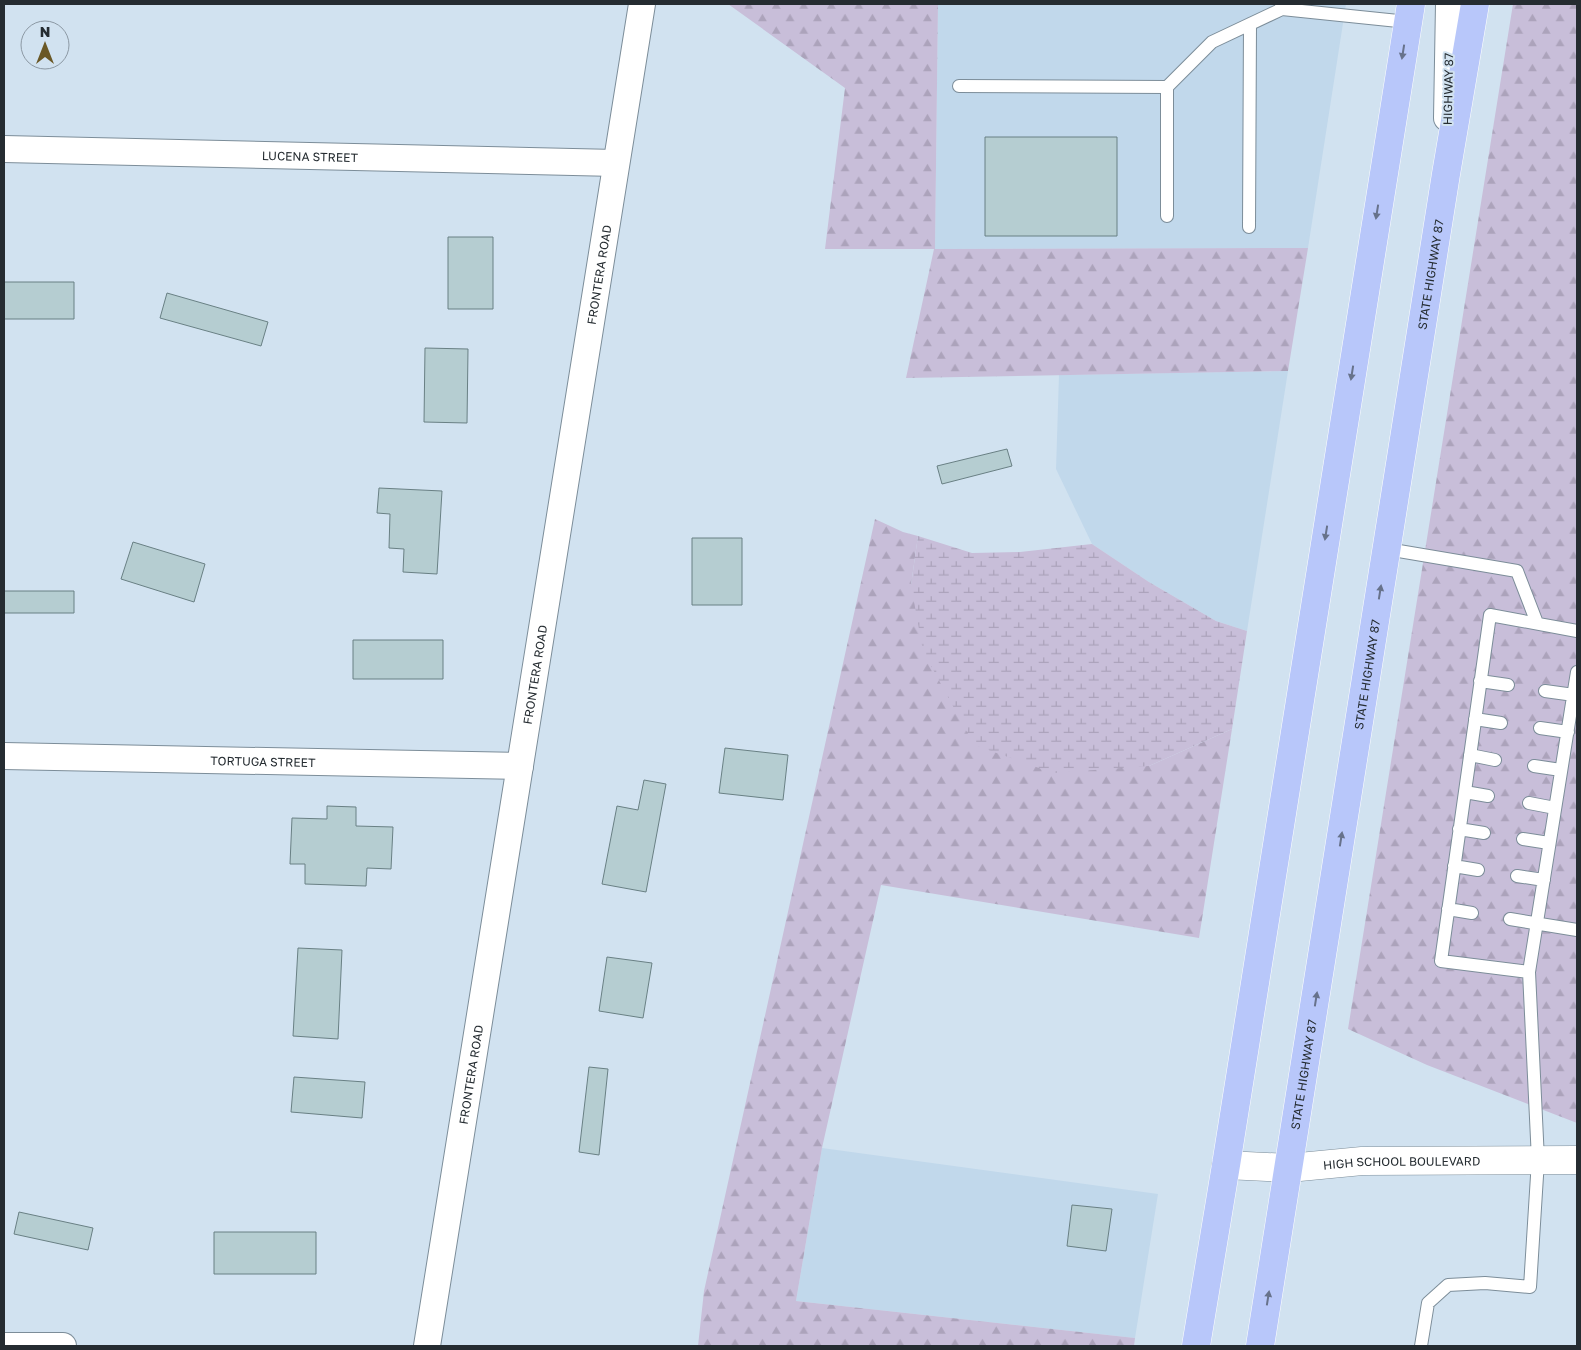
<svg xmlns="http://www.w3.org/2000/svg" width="1581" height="1350" viewBox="0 0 1581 1350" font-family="'Golos Text',sans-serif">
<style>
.built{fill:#c1d8eb}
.forest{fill:url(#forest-firs)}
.wetland{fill:url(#wetland-marsh)}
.building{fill:#b5cdd1;stroke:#698084}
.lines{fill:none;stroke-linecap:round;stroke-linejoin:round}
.lane-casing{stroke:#7c8d99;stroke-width:14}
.street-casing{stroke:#7c8d99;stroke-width:28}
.secondary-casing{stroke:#7c8d99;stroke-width:29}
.highway-casing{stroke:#fff;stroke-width:29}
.lane{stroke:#fff;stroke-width:12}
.street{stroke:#fff;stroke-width:26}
.secondary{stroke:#fff;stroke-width:28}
.highway{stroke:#b8c7fa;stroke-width:28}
.oneway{fill:#67728b}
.labels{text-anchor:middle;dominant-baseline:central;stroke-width:4;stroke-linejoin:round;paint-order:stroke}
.street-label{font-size:12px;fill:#252c31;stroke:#d1e2f0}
</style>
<defs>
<pattern id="forest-firs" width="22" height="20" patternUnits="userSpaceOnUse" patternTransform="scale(1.25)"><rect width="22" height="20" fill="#c8bed9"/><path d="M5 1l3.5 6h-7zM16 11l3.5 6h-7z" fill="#aca3bb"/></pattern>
<pattern id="wetland-marsh" width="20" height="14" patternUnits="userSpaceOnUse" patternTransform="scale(1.25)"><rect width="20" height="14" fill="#c8bed9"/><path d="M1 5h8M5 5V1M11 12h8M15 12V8" fill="none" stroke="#aca3bb"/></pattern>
</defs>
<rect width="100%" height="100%" fill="#d1e2f0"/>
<path class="built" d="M 938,4 L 1346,4 L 1308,248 L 935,249 Z
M 1288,371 L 1247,631 L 1216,621 L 1149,582 L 1092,544 L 1056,469 L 1059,375 Z
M 822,1148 L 1158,1194 L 1135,1338 L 796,1301 Z"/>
<path class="forest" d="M 728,4 L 938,4 L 935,249 L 1308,248 L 1288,371 L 906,378 L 934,249 L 825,249 L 845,88 Z
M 1513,4 L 1577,4 L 1577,1123 L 1427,1065 L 1348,1029 Z
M 875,519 L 903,532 L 918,536 L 911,585 L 1149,766 L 1232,729 L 1199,938 L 881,885 L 822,1148 L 796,1301 L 1135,1338 L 1134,1346 L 698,1346 L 704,1291 Z"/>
<path class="wetland" d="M 918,536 L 972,553 L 1020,552 L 1092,544 L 1149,582 L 1216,621 L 1247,631 L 1232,729 L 1149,766 L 1053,773 L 974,745 L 923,651 L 911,585 Z"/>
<path class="building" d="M 985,137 L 1117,137 L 1117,236 L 985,236 Z
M 448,237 L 493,237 L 493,309 L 448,309 Z
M 4,282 L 74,282 L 74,319 L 4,319 Z
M 167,293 L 268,322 L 261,346 L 160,318 Z
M 425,348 L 468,349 L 467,423 L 424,422 Z
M 1007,449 L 1012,466 L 942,484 L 937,466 Z
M 379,488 L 442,491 L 437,574 L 403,572 L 404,549 L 389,548 L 390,514 L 377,513 Z
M 692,538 L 742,538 L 742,605 L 692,605 Z
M 133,542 L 205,564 L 194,602 L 121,579 Z
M 4,591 L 74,591 L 74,613 L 4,613 Z
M 353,640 L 443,640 L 443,679 L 353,679 Z
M 725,748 L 788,755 L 783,800 L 719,793 Z
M 644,780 L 666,784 L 646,892 L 602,884 L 617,806 L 638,810 Z
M 327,806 L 356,807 L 356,826 L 393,827 L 391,869 L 367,868 L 366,886 L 305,884 L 305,864 L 290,864 L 292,818 L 327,819 Z
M 298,948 L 342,950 L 338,1039 L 293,1036 Z
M 607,957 L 652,963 L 643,1018 L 599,1011 Z
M 589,1067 L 608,1069 L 599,1155 L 579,1152 Z
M 294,1077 L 365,1082 L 362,1118 L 291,1112 Z
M 1072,1205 L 1112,1209 L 1106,1251 L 1067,1246 Z
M 19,1212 L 93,1228 L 88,1250 L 14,1234 Z
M 214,1232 L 316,1232 L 316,1274 L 214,1274 Z"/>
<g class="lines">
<g class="lane-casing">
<path id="lane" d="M 1281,4 L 1282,9 L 1408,22
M 959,86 L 1167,87 L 1167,216
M 1167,87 L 1212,42 L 1282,9
M 1249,227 L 1250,24
M 1387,549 L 1517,571 L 1537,623
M 1480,681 L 1508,685
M 1545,691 L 1574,695
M 1475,719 L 1501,723
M 1540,728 L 1568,732
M 1470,755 L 1495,760
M 1534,766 L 1561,770
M 1465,792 L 1488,796
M 1529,803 L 1555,808
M 1459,829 L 1484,833
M 1523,839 L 1549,843
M 1454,866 L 1478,870
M 1517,876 L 1544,880
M 1448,909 L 1472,913
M 1510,919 L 1577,930
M 1529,972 L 1441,961 L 1490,615 L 1577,631
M 1421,1346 L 1428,1303 L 1448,1285 L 1485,1283 L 1530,1287 L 1538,1160 L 1529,972 L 1577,672"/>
</g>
<g class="street-casing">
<g id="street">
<path d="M 1447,118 L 1449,4"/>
<path id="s1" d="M 4,149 L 616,163"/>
<path id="s2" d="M 4,756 L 520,766"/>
<path d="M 4,1346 L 63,1346"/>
<path id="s3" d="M 427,1346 L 642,4"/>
</g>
</g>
<g class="secondary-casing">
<g id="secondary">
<path id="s4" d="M 1226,1165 L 1289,1168 L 1362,1161 L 1577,1160"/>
</g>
</g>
<g class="highway-casing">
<g id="highway">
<path d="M 1196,1346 L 1226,1165 L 1411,4"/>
<path id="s5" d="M 1260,1346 L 1446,174 L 1475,4"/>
</g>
</g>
<use href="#lane" class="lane"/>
<use href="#street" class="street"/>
<use href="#secondary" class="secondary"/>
<use href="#highway" class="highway"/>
</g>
<defs><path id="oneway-solid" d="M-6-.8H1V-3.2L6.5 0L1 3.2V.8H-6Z" transform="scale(1.25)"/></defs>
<g class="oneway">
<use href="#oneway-solid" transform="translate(1403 52) rotate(99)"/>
<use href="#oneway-solid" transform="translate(1377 212) rotate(99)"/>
<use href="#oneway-solid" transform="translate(1352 373) rotate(99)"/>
<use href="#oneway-solid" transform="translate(1326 533) rotate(99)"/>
<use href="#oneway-solid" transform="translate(1380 592) rotate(-81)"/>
<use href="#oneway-solid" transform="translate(1341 839) rotate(-81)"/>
<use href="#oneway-solid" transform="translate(1316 999) rotate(-81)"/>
<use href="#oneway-solid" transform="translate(1268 1298) rotate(-81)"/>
</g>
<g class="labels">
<g class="street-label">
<text transform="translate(1448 89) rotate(-89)">HIGHWAY 87</text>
<text stroke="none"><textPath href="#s1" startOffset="306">LUCENA STREET</textPath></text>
<text stroke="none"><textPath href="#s3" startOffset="1085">FRONTERA ROAD</textPath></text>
<text stroke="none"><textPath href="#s5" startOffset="1085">STATE HIGHWAY 87</textPath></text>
<text stroke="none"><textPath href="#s3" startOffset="680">FRONTERA ROAD</textPath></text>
<text stroke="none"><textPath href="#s5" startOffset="680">STATE HIGHWAY 87</textPath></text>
<text stroke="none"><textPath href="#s2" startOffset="259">TORTUGA STREET</textPath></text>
<text stroke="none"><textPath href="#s3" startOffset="275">FRONTERA ROAD</textPath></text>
<text stroke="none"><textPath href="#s5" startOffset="275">STATE HIGHWAY 87</textPath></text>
<text stroke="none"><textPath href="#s4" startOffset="176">HIGH SCHOOL BOULEVARD</textPath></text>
</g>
</g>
<rect width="1581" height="1350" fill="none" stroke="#252c31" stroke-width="10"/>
<g transform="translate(45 45)"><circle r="24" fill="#d1e2f0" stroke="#8c99a4"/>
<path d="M0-4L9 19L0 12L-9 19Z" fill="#6a5826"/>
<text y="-8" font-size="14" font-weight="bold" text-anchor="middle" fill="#252c31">N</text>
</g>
</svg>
